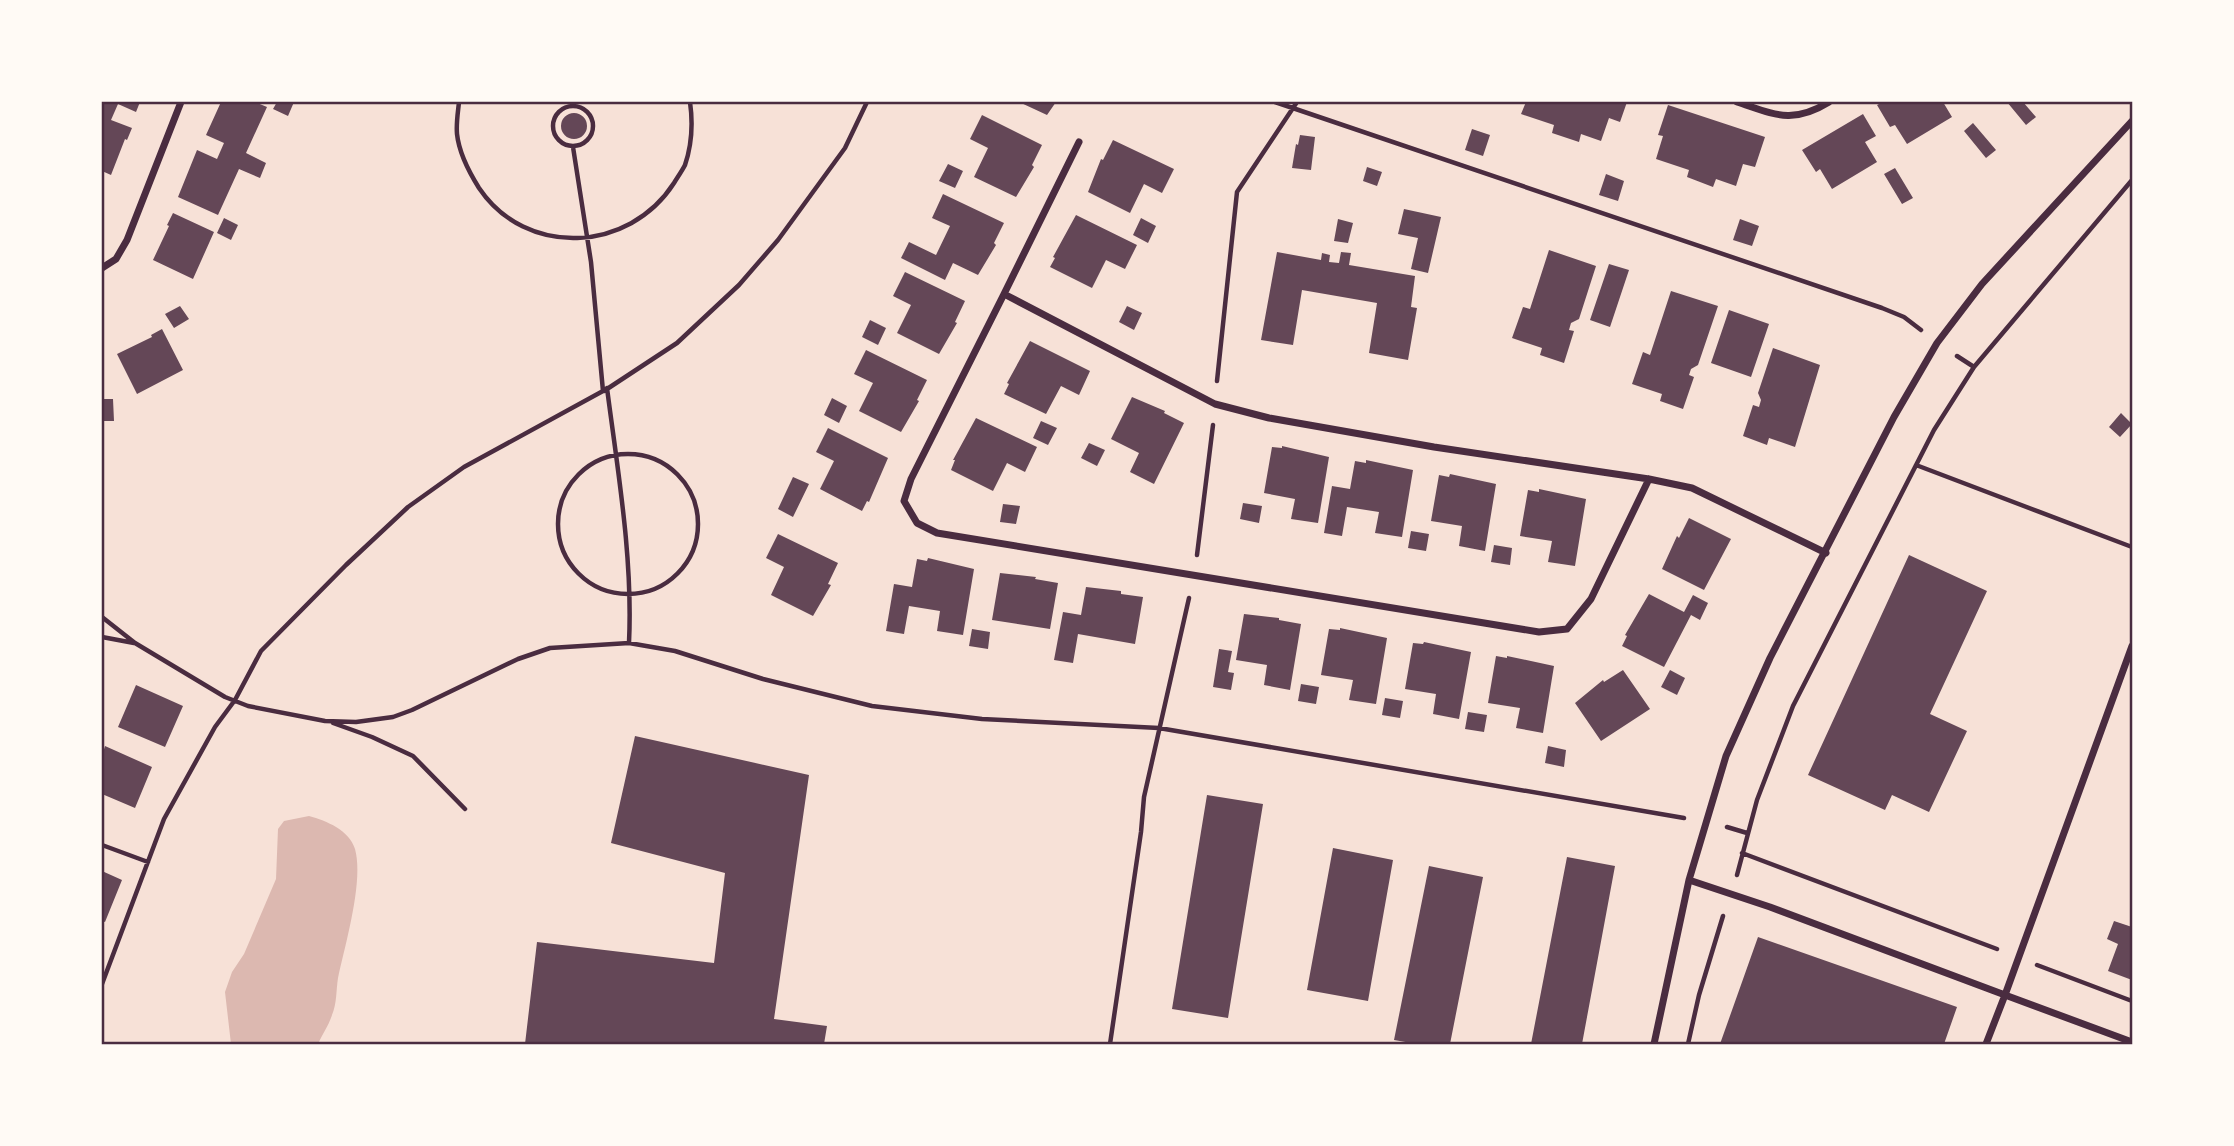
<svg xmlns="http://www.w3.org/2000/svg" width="2234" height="1146" viewBox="0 0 2234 1146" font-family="'Varela Round',sans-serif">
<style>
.water{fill:#dcb8b0}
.building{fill:#644757}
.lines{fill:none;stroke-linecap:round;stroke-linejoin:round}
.path{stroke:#4a2c40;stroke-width:4.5}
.minor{stroke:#4a2c40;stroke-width:7}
.neatline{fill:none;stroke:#4a2c40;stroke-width:2.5}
</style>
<rect width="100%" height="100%" fill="#f7e1d7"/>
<path class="water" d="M 309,816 C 327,821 349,830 355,849 C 364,881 345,945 338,978 C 336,991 337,1003 332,1015 C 329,1025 322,1035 318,1044 L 231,1044 L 225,992 L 232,972 L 244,954 L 276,879 L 278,829 L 284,821 Z"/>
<path class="building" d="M 102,102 L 140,102 L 136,112 L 118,104 L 111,120 L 132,128 L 127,140 L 125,139 L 111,175 L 102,171 Z
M 221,102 L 255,102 L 267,107 L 246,153 L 266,163 L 260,178 L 239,169 L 218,215 L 178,197 L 197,150 L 217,159 L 224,143 L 206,135 Z
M 277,102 L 294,102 L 288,116 L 273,109 Z
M 1019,102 L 1056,102 L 1047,115 Z
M 1526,102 L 1627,102 L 1620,122 L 1609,118 L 1601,141 L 1581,134 L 1579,142 L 1552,133 L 1554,125 L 1521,114 Z
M 1883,102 L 1943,102 L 1952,117 L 1907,144 L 1895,125 L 1890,127 L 1877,105 Z
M 2007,102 L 2023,102 L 2036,117 L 2026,125 Z
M 1668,105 L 1765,137 L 1755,167 L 1743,164 L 1736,186 L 1716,179 L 1713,187 L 1687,177 L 1689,170 L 1656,159 L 1663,136 L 1658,135 Z
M561 126a13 13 0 1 1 26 0a13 13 0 1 1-26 0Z
M 1863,114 L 1876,136 L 1865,142 L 1877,162 L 1832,189 L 1820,169 L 1816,172 L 1802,150 Z
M 982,115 L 1042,145 L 1032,165 L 1034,167 L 1016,197 L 974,177 L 988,148 L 970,139 Z
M 1973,123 L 1996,150 L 1986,158 L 1964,131 Z
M 1472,129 L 1490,135 L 1483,156 L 1465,150 Z
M 1300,135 L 1315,137 L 1311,170 L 1292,168 L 1296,144 L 1298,145 Z
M 1113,140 L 1174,169 L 1162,193 L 1144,184 L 1130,213 L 1088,192 L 1101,159 L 1103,160 Z
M 948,164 L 963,171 L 955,188 L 939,181 Z
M 1367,167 L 1382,172 L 1377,186 L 1363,181 Z
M 1895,168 L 1913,198 L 1902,204 L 1884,174 Z
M 1606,174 L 1624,181 L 1618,201 L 1599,195 Z
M 943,194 L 1004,223 L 994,243 L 996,245 L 978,275 L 953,263 L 945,280 L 901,258 L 909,242 L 936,255 L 950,226 L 932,218 Z
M 1404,209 L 1441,217 L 1428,273 L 1411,269 L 1418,238 L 1398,234 Z
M 173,213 L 214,232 L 193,279 L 153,260 L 169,226 L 167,225 Z
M 1076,215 L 1137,245 L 1125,269 L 1106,260 L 1092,288 L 1050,267 L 1055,258 L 1053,257 Z
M 224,218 L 238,225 L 231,240 L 217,233 Z
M 1141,218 L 1156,226 L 1148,243 L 1133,235 Z
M 1338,219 L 1353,223 L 1348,243 L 1334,241 Z
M 1740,219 L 1759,226 L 1752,246 L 1733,240 Z
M 1549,250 L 1596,266 L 1579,319 L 1571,323 L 1569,330 L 1574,331 L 1564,363 L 1540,355 L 1542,348 L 1512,338 L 1523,307 L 1530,309 Z
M 1277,252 L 1321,260 L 1322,253 L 1330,255 L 1329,262 L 1339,263 L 1341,252 L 1351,253 L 1349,265 L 1415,276 L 1411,307 L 1417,308 L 1408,360 L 1369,353 L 1377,303 L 1302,290 L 1293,345 L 1261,340 Z
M 1609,264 L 1629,270 L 1610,327 L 1590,320 Z
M 905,272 L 965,301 L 955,322 L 957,323 L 939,354 L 897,333 L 911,305 L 893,296 Z
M 1671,291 L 1718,306 L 1698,365 L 1691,369 L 1689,375 L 1694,377 L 1683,409 L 1660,401 L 1662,394 L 1632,384 L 1643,352 L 1650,355 Z
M 180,306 L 189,319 L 174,328 L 165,314 Z
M 1127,306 L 1142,313 L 1134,330 L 1119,322 Z
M 1729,310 L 1769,324 L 1751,377 L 1711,363 Z
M 870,320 L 886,328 L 878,345 L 862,337 Z
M 162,329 L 183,370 L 137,394 L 117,354 L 152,337 L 151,335 Z
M 1030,341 L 1090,371 L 1079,395 L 1061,386 L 1046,414 L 1004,394 L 1009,384 L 1007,383 Z
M 1773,348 L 1820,365 L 1795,447 L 1769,438 L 1767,445 L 1743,436 L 1753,405 L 1759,407 L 1761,400 L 1758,393 Z
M 866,350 L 927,380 L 917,400 L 919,401 L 901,432 L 859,411 L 873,383 L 854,374 Z
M 1132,397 L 1165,411 L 1164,413 L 1184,423 L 1154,484 L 1130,472 L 1139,453 L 1111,439 Z
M 832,398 L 847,406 L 839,423 L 824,415 Z
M 102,399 L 113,399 L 114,421 L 102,421 Z
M 2121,413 L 2132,424 L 2120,437 L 2109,427 Z
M 976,418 L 1037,447 L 1025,472 L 1007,463 L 993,491 L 951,470 L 955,460 L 953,460 Z
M 1041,421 L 1057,428 L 1048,445 L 1033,438 Z
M 828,428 L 888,458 L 869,502 L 867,501 L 862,511 L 820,489 L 834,461 L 816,452 Z
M 1089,443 L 1105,450 L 1097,466 L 1081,458 Z
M 1282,446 L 1329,457 L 1318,523 L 1291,519 L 1295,499 L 1264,493 L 1272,447 L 1282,448 Z
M 1366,460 L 1413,470 L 1402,537 L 1375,533 L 1379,512 L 1347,507 L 1342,536 L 1324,533 L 1332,486 L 1350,489 L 1355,461 L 1366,463 Z
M 1450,474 L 1496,484 L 1485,551 L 1459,546 L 1462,526 L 1431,521 L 1439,475 L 1449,477 Z
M 793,477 L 809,484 L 793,517 L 778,509 Z
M 1539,489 L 1586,499 L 1575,566 L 1548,562 L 1552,541 L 1520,536 L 1528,490 L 1539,492 Z
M 1243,503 L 1262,506 L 1259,523 L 1240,519 Z
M 1003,504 L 1020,506 L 1016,524 L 1000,522 Z
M 1689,518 L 1731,539 L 1704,590 L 1662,569 L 1677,536 L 1679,538 Z
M 1411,531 L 1429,534 L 1426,551 L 1408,548 Z
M 778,534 L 838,563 L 828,584 L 831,585 L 813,616 L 771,595 L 784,567 L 766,558 Z
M 1494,545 L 1512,548 L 1510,565 L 1491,562 Z
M 1909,555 L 1987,591 L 1930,714 L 1967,731 L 1929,812 L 1892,795 L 1885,810 L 1808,775 Z
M 928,558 L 974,569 L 963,635 L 937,631 L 940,611 L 909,606 L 904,634 L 886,631 L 894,584 L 912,587 L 917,559 L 927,561 Z
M 1000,573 L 1036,577 L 1035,579 L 1058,583 L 1050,629 L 992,620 Z
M 1086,587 L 1121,591 L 1121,594 L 1143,597 L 1135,644 L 1078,634 L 1073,663 L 1054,660 L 1063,612 L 1081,615 Z
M 1649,594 L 1684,612 L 1693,595 L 1708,603 L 1700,620 L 1691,615 L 1664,667 L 1622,646 L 1627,636 L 1625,635 Z
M 1244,614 L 1279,618 L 1279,620 L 1301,624 L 1290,690 L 1264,685 L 1267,665 L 1236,660 Z
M 1340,628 L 1387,638 L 1376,704 L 1349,700 L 1353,680 L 1321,675 L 1329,629 L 1340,630 Z
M 972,629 L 990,632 L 988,649 L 969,646 Z
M 1424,642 L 1471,652 L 1459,719 L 1433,714 L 1436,694 L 1405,689 L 1413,643 L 1423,644 Z
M 1219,649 L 1232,651 L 1228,672 L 1234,673 L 1231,690 L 1213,687 Z
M 1496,656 L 1507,658 L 1507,656 L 1554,666 L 1543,733 L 1516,728 L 1520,708 L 1488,703 Z
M 1623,670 L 1650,709 L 1601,741 L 1575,703 L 1603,680 L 1604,682 Z
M 1670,670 L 1685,678 L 1677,695 L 1661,687 Z
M 1301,684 L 1319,687 L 1316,704 L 1298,701 Z
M 136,685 L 183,706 L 165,747 L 118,727 Z
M 1385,698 L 1403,701 L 1400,718 L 1382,715 Z
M 1468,712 L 1487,715 L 1484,732 L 1465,729 Z
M 635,736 L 809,775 L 774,1019 L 827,1026 L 824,1044 L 525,1044 L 537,942 L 714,963 L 725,873 L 611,843 Z
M 105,746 L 152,767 L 135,808 L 102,794 L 102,756 Z
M 1548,746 L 1566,750 L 1564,767 L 1545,763 Z
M 1207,795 L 1263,804 L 1228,1018 L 1172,1009 Z
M 1333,848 L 1393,860 L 1368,1001 L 1307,990 Z
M 1567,857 L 1615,866 L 1582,1044 L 1531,1044 Z
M 1429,866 L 1483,877 L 1450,1044 L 1417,1044 L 1394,1040 Z
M 102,871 L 122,880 L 105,922 L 102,921 Z
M 2114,921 L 2132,927 L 2132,980 L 2108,971 L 2118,944 L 2107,939 Z
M 1758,937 L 1957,1007 L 1944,1044 L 1811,1044 L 1806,1043 L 1805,1044 L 1720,1044 Z"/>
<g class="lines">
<path class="path" d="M 459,102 C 458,112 456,123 457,134 C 459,153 469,172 479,188 C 526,258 629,253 674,183 C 677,178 682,171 685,165 C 692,144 693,123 690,102
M 1275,102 L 1882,308 L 1904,317 L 1921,330
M553 126a20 20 0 1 1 40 0a20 20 0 1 1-40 0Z
M 1957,356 L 1974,367
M 1217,381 L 1237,192 L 1297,102
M 607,388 C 618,473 633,558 629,643
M 604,391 L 677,343 L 739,285 L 778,240 L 845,148 L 867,102
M558 524a70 70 0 1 1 140 0a70 70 0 1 1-140 0Z
M 1916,465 L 2132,547
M 1197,555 L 1213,425
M 102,617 L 135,643 L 225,697 L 248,706 L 325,721 L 356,722 L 393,717 L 412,710 L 518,659 L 550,648 L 629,643 L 675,651 L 763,679 L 872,706 L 982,719 L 1159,728 L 1684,818
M 102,637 L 134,643
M 333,723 L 372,737 L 413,756 L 465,809
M 1727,827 L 1747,833
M 102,845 L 148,862
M 1742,853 L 1997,949
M 1737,875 L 1757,800 L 1793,706 L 1934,430 L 1974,367 L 2132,180
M 2037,965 L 2132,1001
M 102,984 L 164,819 L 215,727 L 235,700 L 261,651 L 346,565 L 408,507 L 464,467 L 603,391 L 591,262 L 573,147
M 1110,1044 L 1141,832 L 1144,797 L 1189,598
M 1688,1044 L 1699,995 L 1723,916"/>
<path class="minor" d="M 1737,102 C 1774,114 1792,125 1829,102
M 102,268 L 116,259 L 127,240 L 181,102
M 1004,294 L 1079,142
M 1649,479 L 1591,599 L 1567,629 L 1539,632 L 937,533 L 917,523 L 904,501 L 911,479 L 1004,294 L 1215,404 L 1269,418 L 1434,447 L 1649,479 L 1692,488 L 1826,553
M 2132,646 L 2005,995 L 2132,1042
M 1689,880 L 1770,907 L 2005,995 L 1986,1044
M 1654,1044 L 1689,880 L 1726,756 L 1770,658 L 1894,417 L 1937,343 L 1982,284 L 2132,121"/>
</g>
<rect width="2234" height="1146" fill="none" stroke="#fffaf5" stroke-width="206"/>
<rect x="103" y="103" width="2028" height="940" class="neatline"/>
</svg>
